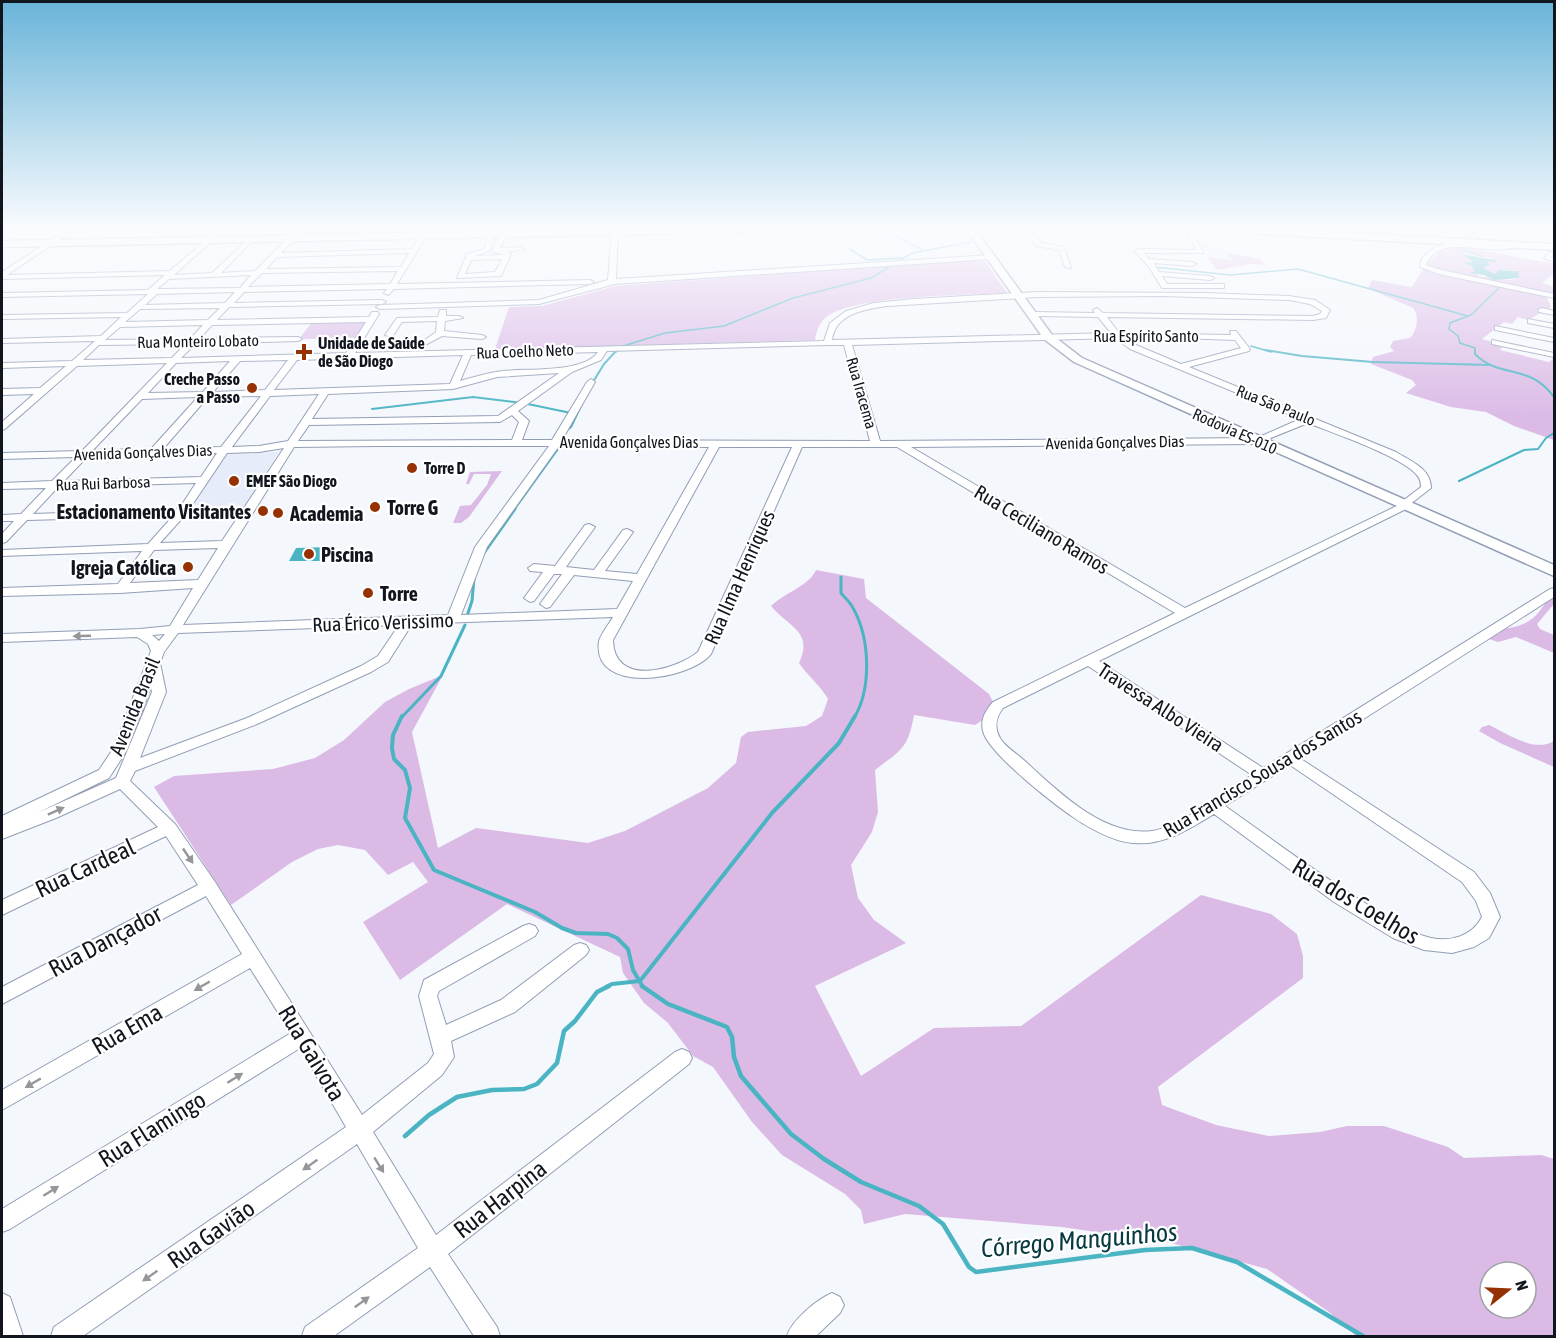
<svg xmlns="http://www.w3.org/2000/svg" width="1556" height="1338" viewBox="0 0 1556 1338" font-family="'Asap Condensed',sans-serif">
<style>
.built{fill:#e6ecf9}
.green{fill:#dbbbe6;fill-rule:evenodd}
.water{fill:#4bb4c3}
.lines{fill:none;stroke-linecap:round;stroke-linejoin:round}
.stream-far4{stroke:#4bb4c3;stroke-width:1.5}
.stream-far3{stroke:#4bb4c3;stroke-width:2}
.stream-far2{stroke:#4bb4c3;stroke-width:3}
.stream-far1{stroke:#4bb4c3;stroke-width:4}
.stream{stroke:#4bb4c3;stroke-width:4.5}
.minor-casing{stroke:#929eb5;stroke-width:2}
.major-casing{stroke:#929eb5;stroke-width:3}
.minor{fill:#fff;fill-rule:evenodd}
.major{fill:#fff;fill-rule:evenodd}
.oneway{fill:#94969a}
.poi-dot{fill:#963104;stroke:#fff;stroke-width:2}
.labels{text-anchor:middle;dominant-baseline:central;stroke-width:4.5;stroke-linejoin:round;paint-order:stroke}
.far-street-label{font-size:16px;fill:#11161e;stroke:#fff}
.far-poi-label{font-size:16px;font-weight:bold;fill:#11161e;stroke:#fff;text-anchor:start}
.poi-label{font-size:20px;font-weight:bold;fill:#11161e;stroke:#fff;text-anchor:start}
.street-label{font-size:20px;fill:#11161e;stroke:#fff}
.near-street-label{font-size:24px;fill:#11161e;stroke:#fff}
.near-water-label{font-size:26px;font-style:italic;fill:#083a41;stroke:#fff}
</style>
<rect width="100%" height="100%" fill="#f4f7fc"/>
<path class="built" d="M 1191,229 L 1204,229 L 1235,262 L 1207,257 L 1205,253 L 1208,252 Z
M 279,452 L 244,507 L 187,509 L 227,454 Z"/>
<path class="green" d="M 1459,246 L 1554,264 L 1554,273 L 1542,283 L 1554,287 L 1554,295 L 1547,298 L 1551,307 L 1528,320 L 1518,317 L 1512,324 L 1504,322 L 1482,339 L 1503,345 L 1500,350 L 1549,362 L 1554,358 L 1554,440 L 1514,426 L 1486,412 L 1451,407 L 1406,393 L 1416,385 L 1412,380 L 1371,364 L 1373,357 L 1394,351 L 1390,347 L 1393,341 L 1410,338 C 1417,330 1420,316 1413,308 L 1374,291 L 1368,288 L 1372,280 L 1412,287 L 1425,266 L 1445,247 ZM 1462,253 L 1491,258 L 1487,262 L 1488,266 L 1483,268 L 1495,274 L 1498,270 L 1516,270 L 1519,278 L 1510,280 L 1478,276 L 1472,266 L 1466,263 L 1474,263 Z
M 1225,252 L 1260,259 L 1265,265 L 1250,264 L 1217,270 L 1207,257 L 1234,261 Z
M 958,261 L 985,261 L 1007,293 C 971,295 847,295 824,319 C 819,324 816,332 815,340 L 495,349 L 509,307 L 542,306 L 615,286 Z
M 369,319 L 357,338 L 299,339 L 313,321 Z
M 502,471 L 469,517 L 461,523 L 453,523 L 460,506 L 471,505 L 487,485 L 491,474 L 474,474 L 469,484 L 466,484 L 470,472 Z
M 816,570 L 864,579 L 866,598 L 989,694 L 994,704 L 986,718 L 975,725 L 914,715 C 908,749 901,750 875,770 L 878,812 L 872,832 L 851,865 L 858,898 L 874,920 L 906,943 L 815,986 L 861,1076 L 934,1028 L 1021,1026 L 1201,895 L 1271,914 L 1297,934 L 1303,956 L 1303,978 L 1158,1087 L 1162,1105 L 1216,1125 L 1269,1136 L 1320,1132 L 1347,1126 L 1384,1126 L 1448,1147 L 1464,1158 L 1541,1155 L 1554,1159 L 1554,1336 L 1356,1336 L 1329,1312 L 1267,1269 L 1171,1243 L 1062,1227 L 905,1214 L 864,1224 L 861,1210 L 845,1194 L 782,1155 L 752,1122 L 713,1067 L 693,1056 L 668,1023 L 644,1003 L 623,973 L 620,957 L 507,904 L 400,980 L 363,922 L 428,882 L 413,862 L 388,875 L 365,850 L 338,845 L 318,849 L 292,862 L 231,905 L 154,787 L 174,776 L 273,769 L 315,758 L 344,740 L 385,702 L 409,689 L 443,675 L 412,732 L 438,848 L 476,828 L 588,843 L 625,831 L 708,788 L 736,763 L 741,737 L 748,732 L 806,726 L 822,716 L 828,699 C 820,685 808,676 799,663 C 814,631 788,627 771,606 C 784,593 809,586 816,570 ZM 1490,1272 L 1526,1272 L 1526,1308 L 1490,1308 Z
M 1554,587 L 1554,604 L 1537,624 L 1540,629 L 1554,635 L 1554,653 L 1516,637 L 1498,642 L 1489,639 L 1489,629 C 1527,629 1537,621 1554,587 Z
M 1489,725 C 1508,734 1534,753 1554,741 L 1554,767 L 1500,743 L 1479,731 L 1482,727 Z"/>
<path class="water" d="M 1462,254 L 1495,260 L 1497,262 L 1487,262 L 1490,265 L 1483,268 L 1495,274 L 1498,270 L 1518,271 L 1519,278 L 1494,280 L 1484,275 L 1469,273 L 1475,271 L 1472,266 L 1464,263 L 1473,262 Z
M 330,547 L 323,561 L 289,561 L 296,548 Z"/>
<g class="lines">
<path class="stream-far4" d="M 890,233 L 921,249
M 850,249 L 867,260 L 901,258
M 1463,250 L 1481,256
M 1154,267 L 1230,275 L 1298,269 L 1468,316
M 1157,333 L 1203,335
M 1251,346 L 1271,352
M 616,352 L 620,347 L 665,333 L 724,326 L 793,298 L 871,278 L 912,253 L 971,242
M 1475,352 L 1475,348 L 1460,343 L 1458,336 L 1449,329 L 1450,323 L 1471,315 L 1501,286"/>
<path class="stream-far3" d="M 1265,350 L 1302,356 L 1373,362 L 1491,365
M 1475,350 L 1475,354 C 1501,380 1528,362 1554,397
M 593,382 L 604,364 L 617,350
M 372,409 L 473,397 L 523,403 L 571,413
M 566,431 L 571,427 L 582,404
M 1459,481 L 1524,450 L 1538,449 L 1546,438 L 1554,433
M 514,510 L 558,449"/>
<path class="stream-far2" d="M 484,553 L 515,509
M 841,577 L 841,593 C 845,598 850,602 853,608 C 870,638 872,688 854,718
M 467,616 L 472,601 L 474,578
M 401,718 L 441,676 L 465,625"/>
<path class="stream-far1" d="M 402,716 L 393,735 L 392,748 L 394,759 L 405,770 L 410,788 L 405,818 L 434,870 L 535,912 L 562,928 L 576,933 L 608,934 L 617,938 L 628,949 L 633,970 L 643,987
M 606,987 L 612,984 L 640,981 L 772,813 L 839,743 L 855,716"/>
<path class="stream" d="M 642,986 L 668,1004 L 727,1027 L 732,1037 L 734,1057 L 741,1076 L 791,1134 L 824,1159 L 861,1182 L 919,1206 L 943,1224 L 969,1267 L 976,1272 L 1145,1250 L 1192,1248 L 1237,1262 L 1363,1336
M 405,1136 L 429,1115 L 457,1097 L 492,1090 L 524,1089 L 537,1084 L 557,1063 L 564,1031 L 575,1021 L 597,992 L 609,986"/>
<g class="minor-casing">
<path id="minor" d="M 68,229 L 75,229 L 7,275 L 170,271 L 218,229 L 225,229 L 174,275 L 212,273 L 251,237 L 253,240 L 221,273 L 255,271 L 297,229 L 303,229 L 281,253 L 412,249 L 425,229 L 431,229 L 397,284 L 590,280 L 594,282 L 590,284 L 394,289 L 388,295 L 384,293 L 387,289 L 244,292 L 234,303 L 382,300 L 386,302 L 382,304 L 229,307 L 217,320 L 369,317 L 372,312 L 378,312 L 379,314 L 355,353 L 824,341 L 830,323 L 846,311 L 874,303 L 914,299 L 1037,292 L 1205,293 L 1289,296 L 1315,300 L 1330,310 L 1326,318 L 1313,320 L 1107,317 L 1119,333 L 1231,335 L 1230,331 L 1236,331 L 1250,349 L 1249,351 L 1189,367 L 1396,452 C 1410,461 1431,468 1431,488 L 1409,505 L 1408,508 L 1099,661 L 1263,768 L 1550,589 L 1554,588 L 1554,597 L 1301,759 L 1474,872 L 1490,893 L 1500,917 L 1489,938 L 1474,947 L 1452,953 L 1424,950 L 1393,938 L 1334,902 L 1214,814 C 1189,829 1164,846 1133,843 C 1116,842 1097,832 1082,823 C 1060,809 988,754 983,731 C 980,719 986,710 993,702 L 1175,613 L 897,447 L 802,447 L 711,654 C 689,681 591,695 599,641 C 601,634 609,624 613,617 L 412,624 L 388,662 L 371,672 L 257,724 L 135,771 L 130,781 L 175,824 L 215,882 L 362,1115 L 428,1063 L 434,1054 L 419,996 L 424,980 L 523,926 L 529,924 L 535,926 L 538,931 L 535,936 L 439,991 L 437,996 L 446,1025 L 501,1000 L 574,945 L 580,943 L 586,945 L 589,950 L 586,955 L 515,1012 L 451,1041 L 454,1057 L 442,1075 L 373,1132 L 436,1235 L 675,1052 L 682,1049 L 689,1052 L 692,1058 L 689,1064 L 448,1254 L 497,1327 L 500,1336 L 474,1336 L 430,1267 L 334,1336 L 302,1336 L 305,1327 L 418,1248 L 357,1144 L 83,1336 L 51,1336 L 54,1327 L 346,1127 L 300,1048 L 10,1229 L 2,1232 L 2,1209 L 291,1033 L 250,968 L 2,1110 L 2,1090 L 242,954 L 206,896 L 2,1004 L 2,987 L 198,885 L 166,836 L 2,915 L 2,900 L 158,827 L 120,789 L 56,818 L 2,839 L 2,816 L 99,770 L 113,749 L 151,651 L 148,644 L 137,637 L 2,642 L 2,634 L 140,629 L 170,626 L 193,588 L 120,593 L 2,596 L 2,588 L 118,584 L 142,551 L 2,556 L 2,550 L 148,544 L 173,516 L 27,520 L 6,542 L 2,543 L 2,534 L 14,521 L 2,521 L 2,515 L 21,514 L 46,488 L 2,489 L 2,483 L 52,481 L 76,457 L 2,459 L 2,453 L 82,451 L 167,363 L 77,366 L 5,429 L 2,430 L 2,422 L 34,394 L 2,395 L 2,389 L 40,388 L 66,366 L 2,368 L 2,363 L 72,361 L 95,341 L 2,343 L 2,339 L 101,336 L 121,317 L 2,319 L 2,315 L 127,313 L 148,294 L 2,297 L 2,293 L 148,290 L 165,275 L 2,279 L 2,272 ZM 409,253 L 401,267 L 266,269 L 277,257 ZM 398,271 L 390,284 L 248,287 L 262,273 ZM 251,275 L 240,288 L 157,289 L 169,279 ZM 235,292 L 225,303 L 145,305 L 157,294 ZM 1163,296 L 1289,300 L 1310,304 L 1322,311 L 1320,314 L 1313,316 L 1103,313 L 1097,308 L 1093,310 L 1095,313 L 1036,312 L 1032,314 L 1036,316 L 1098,317 L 1111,333 L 832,340 C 835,314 865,309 887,306 L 1037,297 ZM 220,308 L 208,320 L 125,322 L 140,309 ZM 366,322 L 346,353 L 181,358 L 195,344 L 298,341 L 302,339 L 298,337 L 200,338 L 212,325 ZM 203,325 L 190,339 L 105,340 L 120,327 ZM 1151,337 L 1235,340 L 1241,348 L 1181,364 L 1136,345 L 1126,338 ZM 1115,338 L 1130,349 L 1300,419 L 1257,438 L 880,441 L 852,345 ZM 185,344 L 172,358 L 83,360 L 99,345 ZM 828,345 L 844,345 L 870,441 L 562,440 L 595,382 L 591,379 L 587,382 L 552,440 L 522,440 L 529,421 L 518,411 L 572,372 L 601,360 L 607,351 ZM 598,352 C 582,375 521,367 496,372 C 483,374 471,378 460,381 L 471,355 ZM 463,355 L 450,384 L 274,390 L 297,360 ZM 288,360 L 265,390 L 213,392 L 240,361 ZM 230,361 L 203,392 L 148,393 L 176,363 ZM 559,373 L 498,416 L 312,419 L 328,394 L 453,389 L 497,377 ZM 319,394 L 288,441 L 259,446 L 232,447 L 270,396 ZM 261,396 L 221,447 L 163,449 L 208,397 ZM 198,397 L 151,449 L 93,450 L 142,399 ZM 512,415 L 519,422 L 512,440 L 298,441 L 309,425 L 500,422 ZM 1308,423 C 1333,433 1400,456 1416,474 C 1420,478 1421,482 1421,487 L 1404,500 L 1403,503 L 1185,608 L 911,447 L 1256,444 ZM 376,446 L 549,446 L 475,547 L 448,615 L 183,625 L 294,447 ZM 559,446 L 709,447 L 637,574 L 605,571 L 633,532 L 627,529 L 623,530 L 594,570 L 566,567 L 595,527 L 589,524 L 585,525 L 555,566 L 534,564 L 528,568 L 530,571 L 543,572 L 524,598 L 530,602 L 534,601 L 554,574 L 562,574 L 540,604 L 546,608 L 550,607 L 574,575 L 633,581 L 617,609 L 461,615 L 487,547 ZM 719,447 L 792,447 L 698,652 C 674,671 614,687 613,640 ZM 284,448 L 222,541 L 160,543 L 186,514 L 227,453 L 259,452 ZM 217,453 L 201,477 L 64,481 L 87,457 ZM 196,483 L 179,509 L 33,514 L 58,487 ZM 218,548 L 198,580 L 130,583 L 154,550 ZM 399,625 L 378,656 L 361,666 L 247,718 L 140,758 L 166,692 L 160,663 L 164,652 L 178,633 ZM 165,634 L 159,641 L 152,635 ZM 1088,666 L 1252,775 C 1228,790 1178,828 1152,831 C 1104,837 1059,792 1027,763 C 1019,755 1005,747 1000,738 C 994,728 996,717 1003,708 ZM 151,687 L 152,692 L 116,778 L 37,813 L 109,778 L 127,750 ZM 1290,765 L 1462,882 L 1476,901 L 1482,917 C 1472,936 1452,942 1431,938 C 1412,934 1394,921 1378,911 C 1325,879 1276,842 1225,806 Z
M 612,229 L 618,229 L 616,279 L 991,255 L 994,257 L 991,259 L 615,284 L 539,304 L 380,309 L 376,307 L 380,305 L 539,300 L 608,280 Z
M 1021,229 L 1027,229 L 1041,243 L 1064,247 L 1071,268 L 1065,267 L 1059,250 L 1037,246 Z
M 1048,229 L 1054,229 L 1058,234 L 1053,235 Z
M 1184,229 L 1190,229 L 1204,253 L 1144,253 L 1149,259 L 1192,262 L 1196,264 L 1192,266 L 1154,263 L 1159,272 L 1210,276 L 1214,278 L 1210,280 L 1162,276 L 1167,284 L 1224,284 L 1224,288 L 1162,288 L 1149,267 L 1135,251 L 1138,249 L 1197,250 Z
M 1445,229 L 1459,229 L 1424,236 L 1421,234 Z
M 1461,229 L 1468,229 L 1478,238 L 1473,239 Z
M 518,232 L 520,235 L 504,239 L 500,248 L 522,247 L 525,249 L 507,252 L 511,254 L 501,276 L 457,278 L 467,254 L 484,249 L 487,240 L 478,235 L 478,233 L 494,239 L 489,251 L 474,256 L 504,255 L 492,251 L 498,238 ZM 502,259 L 495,272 L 465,274 L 471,260 Z
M 1454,242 L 1478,245 L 1481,243 L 1488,245 L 1513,244 L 1516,246 C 1491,259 1440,230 1426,265 L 1441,270 L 1554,294 L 1554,298 L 1439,274 L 1420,267 C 1420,252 1440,244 1454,242 Z
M 1550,252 L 1553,254 L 1551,257 L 1554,258 L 1554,262 L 1544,258 Z
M 1542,308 L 1554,311 L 1554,315 L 1539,312 L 1538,310 Z
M 440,310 L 446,310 L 446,316 L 459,316 L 463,318 L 445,321 L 444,331 L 482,335 L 486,337 L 482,339 L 442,336 L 427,344 L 384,345 L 380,343 L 384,341 L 425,340 L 436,332 L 437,321 L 402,322 L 392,337 L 385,335 L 397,318 L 438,317 Z
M 1528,319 L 1554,324 L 1554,328 L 1528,323 Z
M 1495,326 L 1554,338 L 1554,342 L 1495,330 Z
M 1492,340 L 1554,353 L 1554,357 L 1492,344 Z
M 2,1293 L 10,1297 L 23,1336 L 2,1336 Z
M 832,1293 L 840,1297 L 844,1305 L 840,1313 L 816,1336 L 787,1336 C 792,1320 816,1300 832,1293 Z"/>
</g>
<g class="major-casing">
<path id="major" d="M 634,229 L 758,229 L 754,232 L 2,247 L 2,241 Z
M 960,229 L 970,229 L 977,232 L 1052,335 L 1082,358 L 1554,565 L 1554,576 L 1074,362 L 1044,339 L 971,236 Z
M 1220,229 L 1268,229 L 1554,244 L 1554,250 L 1224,232 Z"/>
</g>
<use href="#minor" class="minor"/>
<use href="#major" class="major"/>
</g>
<defs><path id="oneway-solid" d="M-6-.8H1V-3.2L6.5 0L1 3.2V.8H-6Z" transform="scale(1.5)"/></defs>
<g class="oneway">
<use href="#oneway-solid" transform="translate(82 636) rotate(178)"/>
<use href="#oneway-solid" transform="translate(56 811) rotate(-24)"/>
<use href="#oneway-solid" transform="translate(188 856) rotate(56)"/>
<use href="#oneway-solid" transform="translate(202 986) rotate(150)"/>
<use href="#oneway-solid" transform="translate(235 1078) rotate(-32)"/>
<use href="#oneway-solid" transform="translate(33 1083) rotate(150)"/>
<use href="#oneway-solid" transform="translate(310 1165) rotate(145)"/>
<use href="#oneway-solid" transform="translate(379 1165) rotate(58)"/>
<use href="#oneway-solid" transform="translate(51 1191) rotate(-32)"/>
<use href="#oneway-solid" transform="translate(150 1276) rotate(145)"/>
<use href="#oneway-solid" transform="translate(362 1302) rotate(-36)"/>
</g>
<linearGradient id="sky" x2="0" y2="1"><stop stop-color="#69b4d9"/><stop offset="0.55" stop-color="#fafbfe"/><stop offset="1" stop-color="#fafbfe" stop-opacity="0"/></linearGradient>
<rect width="1556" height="416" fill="url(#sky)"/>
<g class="poi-dot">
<path d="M301 343h6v6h6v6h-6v6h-6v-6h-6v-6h6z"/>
<circle cx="252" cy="388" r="6"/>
<circle cx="412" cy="468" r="6"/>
<circle cx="234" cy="481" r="6"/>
<circle cx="375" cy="507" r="6"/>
<circle cx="263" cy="511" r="6"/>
<circle cx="278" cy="513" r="6"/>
<circle cx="309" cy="554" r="6"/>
<circle cx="188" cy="567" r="6"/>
<circle cx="368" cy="593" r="6"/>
</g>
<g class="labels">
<g class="far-street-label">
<text x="1146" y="336">Rua Espírito Santo</text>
<text transform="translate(198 341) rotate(-1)">Rua Monteiro Lobato</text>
<text transform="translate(525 351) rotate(-2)">Rua Coelho Neto</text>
<text transform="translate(862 393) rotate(74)">Rua Iracema</text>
<text transform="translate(1276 405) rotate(22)">Rua São Paulo</text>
<text transform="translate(1235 431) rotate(24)">Rodovia ES-010</text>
<text x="629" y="442">Avenida Gonçalves Dias</text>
<text transform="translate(1115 442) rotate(-1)">Avenida Gonçalves Dias</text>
<text transform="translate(143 452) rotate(-2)">Avenida Gonçalves Dias</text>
<text transform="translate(103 483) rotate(-2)">Rua Rui Barbosa</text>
</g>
<g class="far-poi-label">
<text x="318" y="343">Unidade de Saúde<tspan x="318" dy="18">de São Diogo</tspan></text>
<text x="240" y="379" text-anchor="end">Creche Passo<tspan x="240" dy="18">a Passo</tspan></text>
<text x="424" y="468">Torre D</text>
<text x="246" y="481">EMEF São Diogo</text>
</g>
<g class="poi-label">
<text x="387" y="507">Torre G</text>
<text x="251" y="511" text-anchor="end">Estacionamento Visitantes</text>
<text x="290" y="513">Academia</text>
<text x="321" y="554">Piscina</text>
<text x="176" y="567" text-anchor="end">Igreja Católica</text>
<text x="380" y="593">Torre</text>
</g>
<g class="street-label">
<text transform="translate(1042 529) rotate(31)">Rua Ceciliano Ramos</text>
<text transform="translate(739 577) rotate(-66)">Rua Ilma Henriques</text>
<text transform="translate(383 622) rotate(-2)">Rua Érico Verissimo</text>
<text transform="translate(134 706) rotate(-68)">Avenida Brasil</text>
<text transform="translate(1161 707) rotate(33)">Travessa Albo Vieira</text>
<text transform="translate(1262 773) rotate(-31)">Rua Francisco Sousa dos Santos</text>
</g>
<g class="near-street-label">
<text transform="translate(85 868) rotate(-25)">Rua Cardeal</text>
<text transform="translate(1356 901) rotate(31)">Rua dos Coelhos</text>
<text transform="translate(105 941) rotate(-28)">Rua Dançador</text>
<text transform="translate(127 1029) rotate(-30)">Rua Ema</text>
<text transform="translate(312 1053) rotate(59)">Rua Gaivota</text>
<text transform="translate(152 1129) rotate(-32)">Rua Flamingo</text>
<text transform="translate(500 1199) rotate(-38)">Rua Harpina</text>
<text transform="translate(211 1234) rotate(-35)">Rua Gavião</text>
</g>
<g class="near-water-label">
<text transform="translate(1079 1240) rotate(-5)">Córrego Manguinhos</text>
</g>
</g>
<rect width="1556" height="1338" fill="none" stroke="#11161e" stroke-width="6"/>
<g transform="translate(1508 1290) rotate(72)"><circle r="28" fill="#ffffff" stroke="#a0a2a5" stroke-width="1.5"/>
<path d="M0-4.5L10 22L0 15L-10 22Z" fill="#963104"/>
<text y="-9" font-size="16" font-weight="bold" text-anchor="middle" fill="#11161e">N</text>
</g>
</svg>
